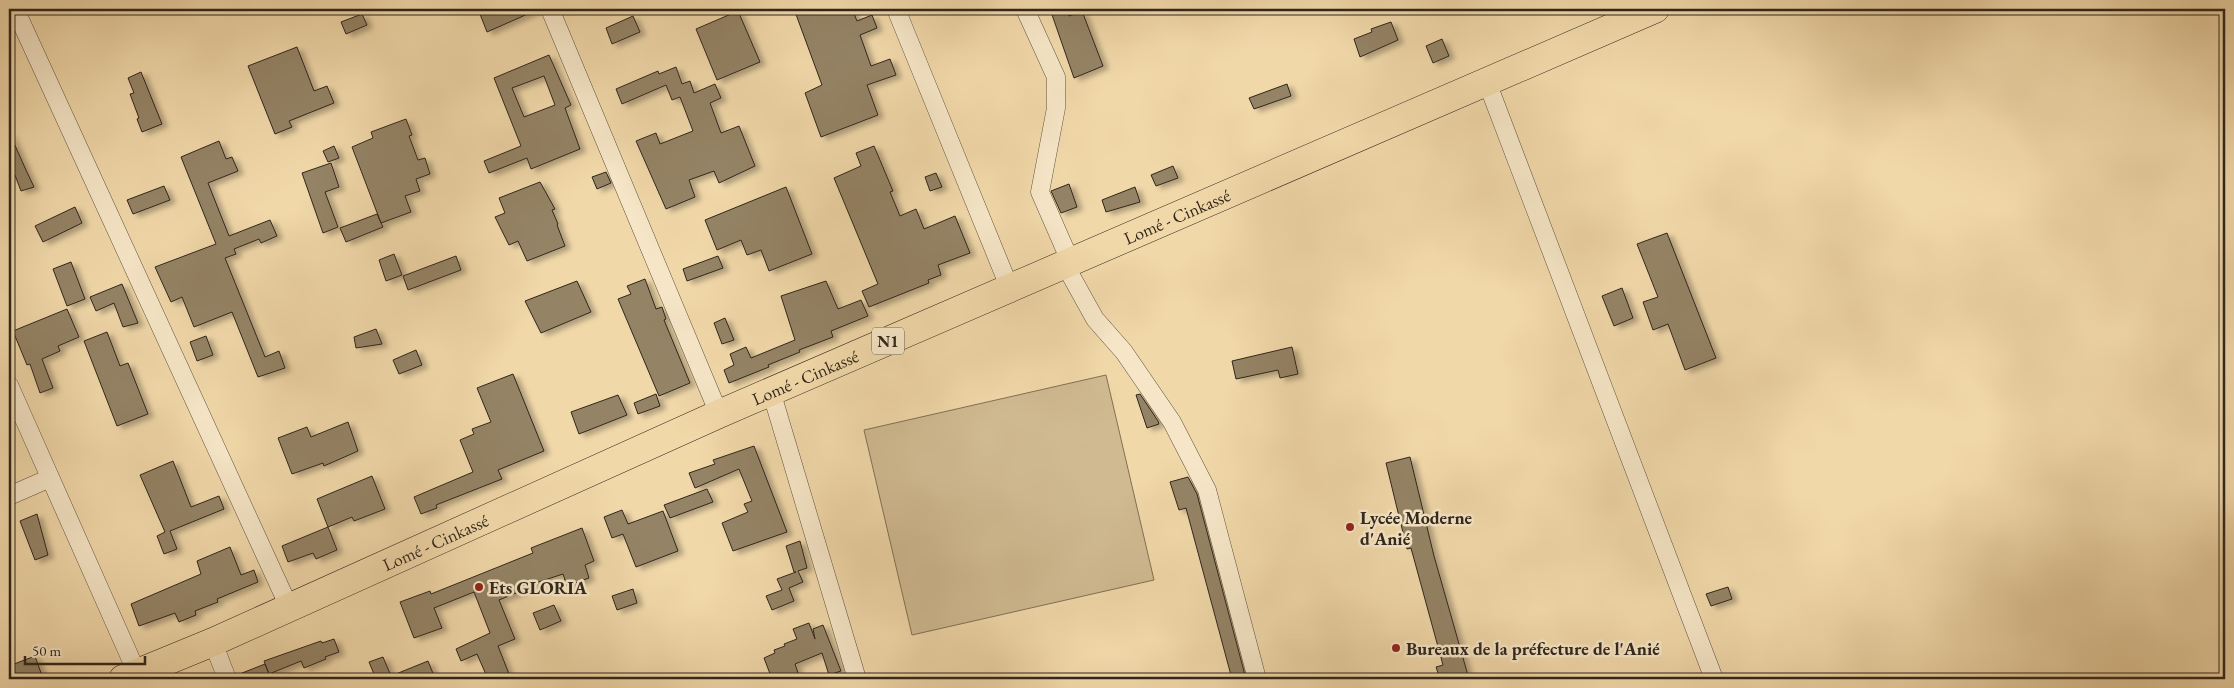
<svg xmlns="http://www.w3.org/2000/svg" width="2234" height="688" viewBox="0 0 2234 688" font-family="'EB Garamond',serif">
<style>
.green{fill:#d0ba91;stroke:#807056}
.building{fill:#948365;stroke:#30261c;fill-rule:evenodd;filter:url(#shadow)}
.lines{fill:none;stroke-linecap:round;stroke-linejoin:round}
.street-casing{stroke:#60523f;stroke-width:19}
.highway-casing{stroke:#30261c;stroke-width:29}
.street{stroke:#f6e6c7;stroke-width:18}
.highway{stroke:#f1d8a9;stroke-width:28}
.poi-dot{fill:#8f2418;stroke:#f6e6c7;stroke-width:2}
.labels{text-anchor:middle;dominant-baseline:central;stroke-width:5;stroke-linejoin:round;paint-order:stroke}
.shield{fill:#f6e6c7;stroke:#6b604f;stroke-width:1}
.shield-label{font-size:16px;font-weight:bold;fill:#30261c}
.street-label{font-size:18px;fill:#30261c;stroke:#f6e6c7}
.poi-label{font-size:18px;font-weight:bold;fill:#30261c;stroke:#f6e6c7;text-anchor:start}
</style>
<defs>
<filter id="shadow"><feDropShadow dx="5.5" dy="3" stdDeviation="2.5" flood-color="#0004"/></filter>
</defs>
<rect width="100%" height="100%" fill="#f1d8a9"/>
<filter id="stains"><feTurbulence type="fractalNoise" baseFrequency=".004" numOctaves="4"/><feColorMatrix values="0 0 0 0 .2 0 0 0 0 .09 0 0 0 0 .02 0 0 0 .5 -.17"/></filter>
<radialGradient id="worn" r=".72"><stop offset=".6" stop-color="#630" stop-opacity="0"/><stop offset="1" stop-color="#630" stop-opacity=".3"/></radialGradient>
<path class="green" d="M 1106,375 L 1154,580 L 912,635 L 864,430 Z"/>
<path class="building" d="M 478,9 L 539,9 L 487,32 Z
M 794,9 L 852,9 L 857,21 L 872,15 L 877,28 L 860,35 L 871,66 L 890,59 L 896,75 L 867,85 L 878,115 L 821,137 L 805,93 L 822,85 Z
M 1050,9 L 1067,9 L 1069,16 L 1082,11 L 1103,66 L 1074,78 Z
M 738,11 L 760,62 L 717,80 L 696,29 Z
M 362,14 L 367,25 L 346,34 L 341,22 Z
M 633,16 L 640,32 L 612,44 L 606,28 Z
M 1391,22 L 1398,40 L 1360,57 L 1354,39 L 1372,32 L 1371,29 Z
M 1442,39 L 1449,56 L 1433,63 L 1426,46 Z
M 297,47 L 314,91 L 327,86 L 334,103 L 289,121 L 292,127 L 275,134 L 248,66 Z
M 549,55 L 571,105 L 565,108 L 580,149 L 531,169 L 527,158 L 489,173 L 484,161 L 521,146 L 494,78 ZM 544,76 L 555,105 L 524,117 L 512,88 Z
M 676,67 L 682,84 L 690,81 L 694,93 L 715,84 L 721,98 L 710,103 L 721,133 L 739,126 L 755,166 L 719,183 L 714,171 L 689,180 L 695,197 L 666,209 L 636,141 L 656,133 L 660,144 L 693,131 L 680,97 L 672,100 L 666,85 L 622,104 L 616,89 L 658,71 L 659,74 Z
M 141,72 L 162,124 L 142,132 L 137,119 L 139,118 L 130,94 L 134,93 L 128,78 Z
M 1287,84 L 1291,96 L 1254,109 L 1249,98 Z
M 406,119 L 412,135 L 409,136 L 418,160 L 425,158 L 430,174 L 416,179 L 420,191 L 405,196 L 411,212 L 381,223 L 352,147 L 373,138 L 371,132 Z
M 9,132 L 26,170 L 34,187 L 21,191 L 15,175 L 9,178 Z
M 219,141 L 226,159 L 232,157 L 238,171 L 208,183 L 229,236 L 270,220 L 277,236 L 261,243 L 259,239 L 234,249 L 236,254 L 225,258 L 265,357 L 279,351 L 285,368 L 258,377 L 232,312 L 194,327 L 182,297 L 171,302 L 155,267 L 216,244 L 181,157 Z
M 334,146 L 339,158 L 328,162 L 323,151 Z
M 874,146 L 893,191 L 890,192 L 900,216 L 916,209 L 924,229 L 955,216 L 970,253 L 938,265 L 941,275 L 928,280 L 929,283 L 869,307 L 862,291 L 878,284 L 834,178 L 861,166 L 856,153 Z
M 331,163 L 339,187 L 325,192 L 338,227 L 323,233 L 302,173 Z
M 1173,166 L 1178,178 L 1156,186 L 1151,175 Z
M 606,172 L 611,183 L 597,189 L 592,177 Z
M 936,173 L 942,187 L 930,191 L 925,177 Z
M 540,182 L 555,209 L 552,210 L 558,224 L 557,225 L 565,246 L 527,261 L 518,241 L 509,245 L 495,217 L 505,213 L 499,198 Z
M 1069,184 L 1077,207 L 1061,213 L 1051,191 Z
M 164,186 L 170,200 L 133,214 L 127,200 Z
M 786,187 L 812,254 L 769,271 L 761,250 L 747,255 L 741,240 L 717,250 L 705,220 Z
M 1135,187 L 1140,202 L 1106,212 L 1102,200 Z
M 75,207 L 82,223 L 43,242 L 35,226 Z
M 377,214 L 383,227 L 346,242 L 340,228 Z
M 1667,233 L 1716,358 L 1685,370 L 1668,324 L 1653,330 L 1643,302 L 1658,297 L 1637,244 Z
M 394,254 L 402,275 L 386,281 L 379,260 Z
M 456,256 L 461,270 L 408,290 L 403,276 Z
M 718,256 L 723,268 L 687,281 L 683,269 Z
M 71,262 L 85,299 L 67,306 L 53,269 Z
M 645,279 L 656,309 L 662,307 L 666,319 L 664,320 L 690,383 L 659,396 L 618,299 L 631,294 L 627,286 Z
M 577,281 L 591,312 L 541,333 L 525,301 Z
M 826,281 L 838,309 L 861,300 L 868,316 L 831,331 L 833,337 L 799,350 L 800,352 L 768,365 L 769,367 L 729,383 L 724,370 L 734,365 L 730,354 L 746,347 L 751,358 L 795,340 L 781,296 Z
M 122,284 L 138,323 L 123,327 L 114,303 L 96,311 L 90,297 Z
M 1622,288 L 1633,318 L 1614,326 L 1602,296 Z
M 67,309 L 79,337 L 58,346 L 60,351 L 42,359 L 53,388 L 40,393 L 30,364 L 27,365 L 13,331 Z
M 725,318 L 734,340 L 722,344 L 714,323 Z
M 376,329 L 382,344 L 356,348 L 354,337 Z
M 107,332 L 120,366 L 128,363 L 148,414 L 117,426 L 84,341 Z
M 206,336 L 213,355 L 197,361 L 190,342 Z
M 1292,347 L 1298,374 L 1280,378 L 1278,370 L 1236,379 L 1232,361 Z
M 416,350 L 422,365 L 399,374 L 393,360 Z
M 513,374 L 544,451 L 498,470 L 502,479 L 436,505 L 437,508 L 421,514 L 414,497 L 473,472 L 460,440 L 474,434 L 472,429 L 491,422 L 477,388 Z
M 656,394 L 660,406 L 638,414 L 634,403 Z
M 1140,394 L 1158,421 L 1159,424 L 1147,428 L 1136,395 Z
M 618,395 L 627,415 L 579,434 L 571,412 Z
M 348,422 L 358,451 L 324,466 L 323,463 L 292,474 L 278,438 L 307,427 L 311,437 Z
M 754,446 L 787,532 L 733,551 L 722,523 L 748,512 L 744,504 L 752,501 L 739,469 L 695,488 L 689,473 L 715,464 L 713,460 Z
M 1410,457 L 1434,556 L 1469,679 L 1440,679 L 1436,667 L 1443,665 L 1411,548 L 1407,549 L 1386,463 Z
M 173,461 L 191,507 L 219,496 L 224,509 L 170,531 L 177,549 L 164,554 L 157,536 L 165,532 L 140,475 Z
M 372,476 L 385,509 L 354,521 L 352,517 L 328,527 L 317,499 Z
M 1188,477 L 1197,494 L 1246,679 L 1232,679 L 1186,508 L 1179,510 L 1170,482 Z
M 707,489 L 713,502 L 670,518 L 664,505 Z
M 622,510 L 628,524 L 663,511 L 678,551 L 636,567 L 623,534 L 612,538 L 604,517 Z
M 37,514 L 48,555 L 35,560 L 20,521 Z
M 328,527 L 337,550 L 316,559 L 313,553 L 288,562 L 282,546 Z
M 582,528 L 594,561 L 585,565 L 589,578 L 567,586 L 563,574 L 520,588 L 521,591 L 499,600 L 515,639 L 498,646 L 511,679 L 488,679 L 477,654 L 461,661 L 456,649 L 490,633 L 474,592 L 434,608 L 442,628 L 414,638 L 400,602 L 430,591 L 431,594 L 533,553 L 531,548 Z
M 800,541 L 807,568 L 798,571 L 803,582 L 789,588 L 794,601 L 772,610 L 766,596 L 782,590 L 777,579 L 796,572 L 794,572 L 786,546 Z
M 230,547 L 241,575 L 254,570 L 258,582 L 217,599 L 218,602 L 195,611 L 196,615 L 179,622 L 175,613 L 139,626 L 131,604 L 201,574 L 197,561 Z
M 1728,587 L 1732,599 L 1711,606 L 1706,594 Z
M 633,589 L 637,603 L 617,610 L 612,596 Z
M 554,605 L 561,621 L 540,630 L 533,613 Z
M 809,623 L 815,639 L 813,629 L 823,625 L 841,671 L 829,675 L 822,653 L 795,664 L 800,679 L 772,679 L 764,658 L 775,653 L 774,650 L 785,646 L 784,644 L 797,639 L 793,629 Z
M 334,639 L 339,652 L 325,657 L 326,659 L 304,668 L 301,661 L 269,674 L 264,661 L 321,641 L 322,643 Z
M 35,656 L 41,673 L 26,679 L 9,679 L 9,666 Z
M 383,657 L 391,676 L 428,661 L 434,676 L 427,679 L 376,679 L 369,662 Z
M 265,664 L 270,676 L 260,679 L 237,679 L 237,675 Z"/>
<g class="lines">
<g class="street-casing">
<path id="street" d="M 15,9 L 289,607
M 550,9 L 719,414
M 896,9 L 1010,289
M 1025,9 L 1056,77 L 1056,108 L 1040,192 L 1071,263
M 1487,82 L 1714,679
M 1065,265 L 1095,319 L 1124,352 L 1172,422 L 1207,490 L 1257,679
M 9,385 L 137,673
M 771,391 L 857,679
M 9,496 L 50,478
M 213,642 L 227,679"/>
</g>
<g class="highway-casing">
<g id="highway">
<path id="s1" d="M 123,679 L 213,642 L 719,414 L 1655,9"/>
</g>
</g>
<use href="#street" class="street"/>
<use href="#highway" class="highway"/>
</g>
<g class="poi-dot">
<circle cx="1350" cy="527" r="5"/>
<circle cx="479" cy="587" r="5"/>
<circle cx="1396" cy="648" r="5"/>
</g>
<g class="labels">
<rect class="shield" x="872" y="327.5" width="32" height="27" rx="4"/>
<g class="shield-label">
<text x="888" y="341">N1</text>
</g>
<g class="street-label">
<text stroke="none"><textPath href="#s1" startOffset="1151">Lomé - Cinkassé</textPath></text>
<text stroke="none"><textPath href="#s1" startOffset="746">Lomé - Cinkassé</textPath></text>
<text stroke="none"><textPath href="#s1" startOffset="341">Lomé - Cinkassé</textPath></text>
</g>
<g class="poi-label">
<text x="1360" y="517">Lycée Moderne<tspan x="1360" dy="21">d'Anié</tspan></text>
<text x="489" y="587">Ets GLORIA</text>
<text x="1406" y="648">Bureaux de la préfecture de l'Anié</text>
</g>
</g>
<rect width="2234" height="688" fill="none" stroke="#f1d8a9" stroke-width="30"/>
<rect x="10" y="10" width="2214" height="668" fill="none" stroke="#30261c" stroke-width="2.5"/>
<rect x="15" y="15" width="2204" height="658" fill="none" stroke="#30261c"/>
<path d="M25 656v8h120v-8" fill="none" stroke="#30261c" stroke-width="2.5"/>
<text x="32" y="656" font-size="15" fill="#30261c" stroke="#f6e6c7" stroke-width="4" paint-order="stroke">50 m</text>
<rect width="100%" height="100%" filter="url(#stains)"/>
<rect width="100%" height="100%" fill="url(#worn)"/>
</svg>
